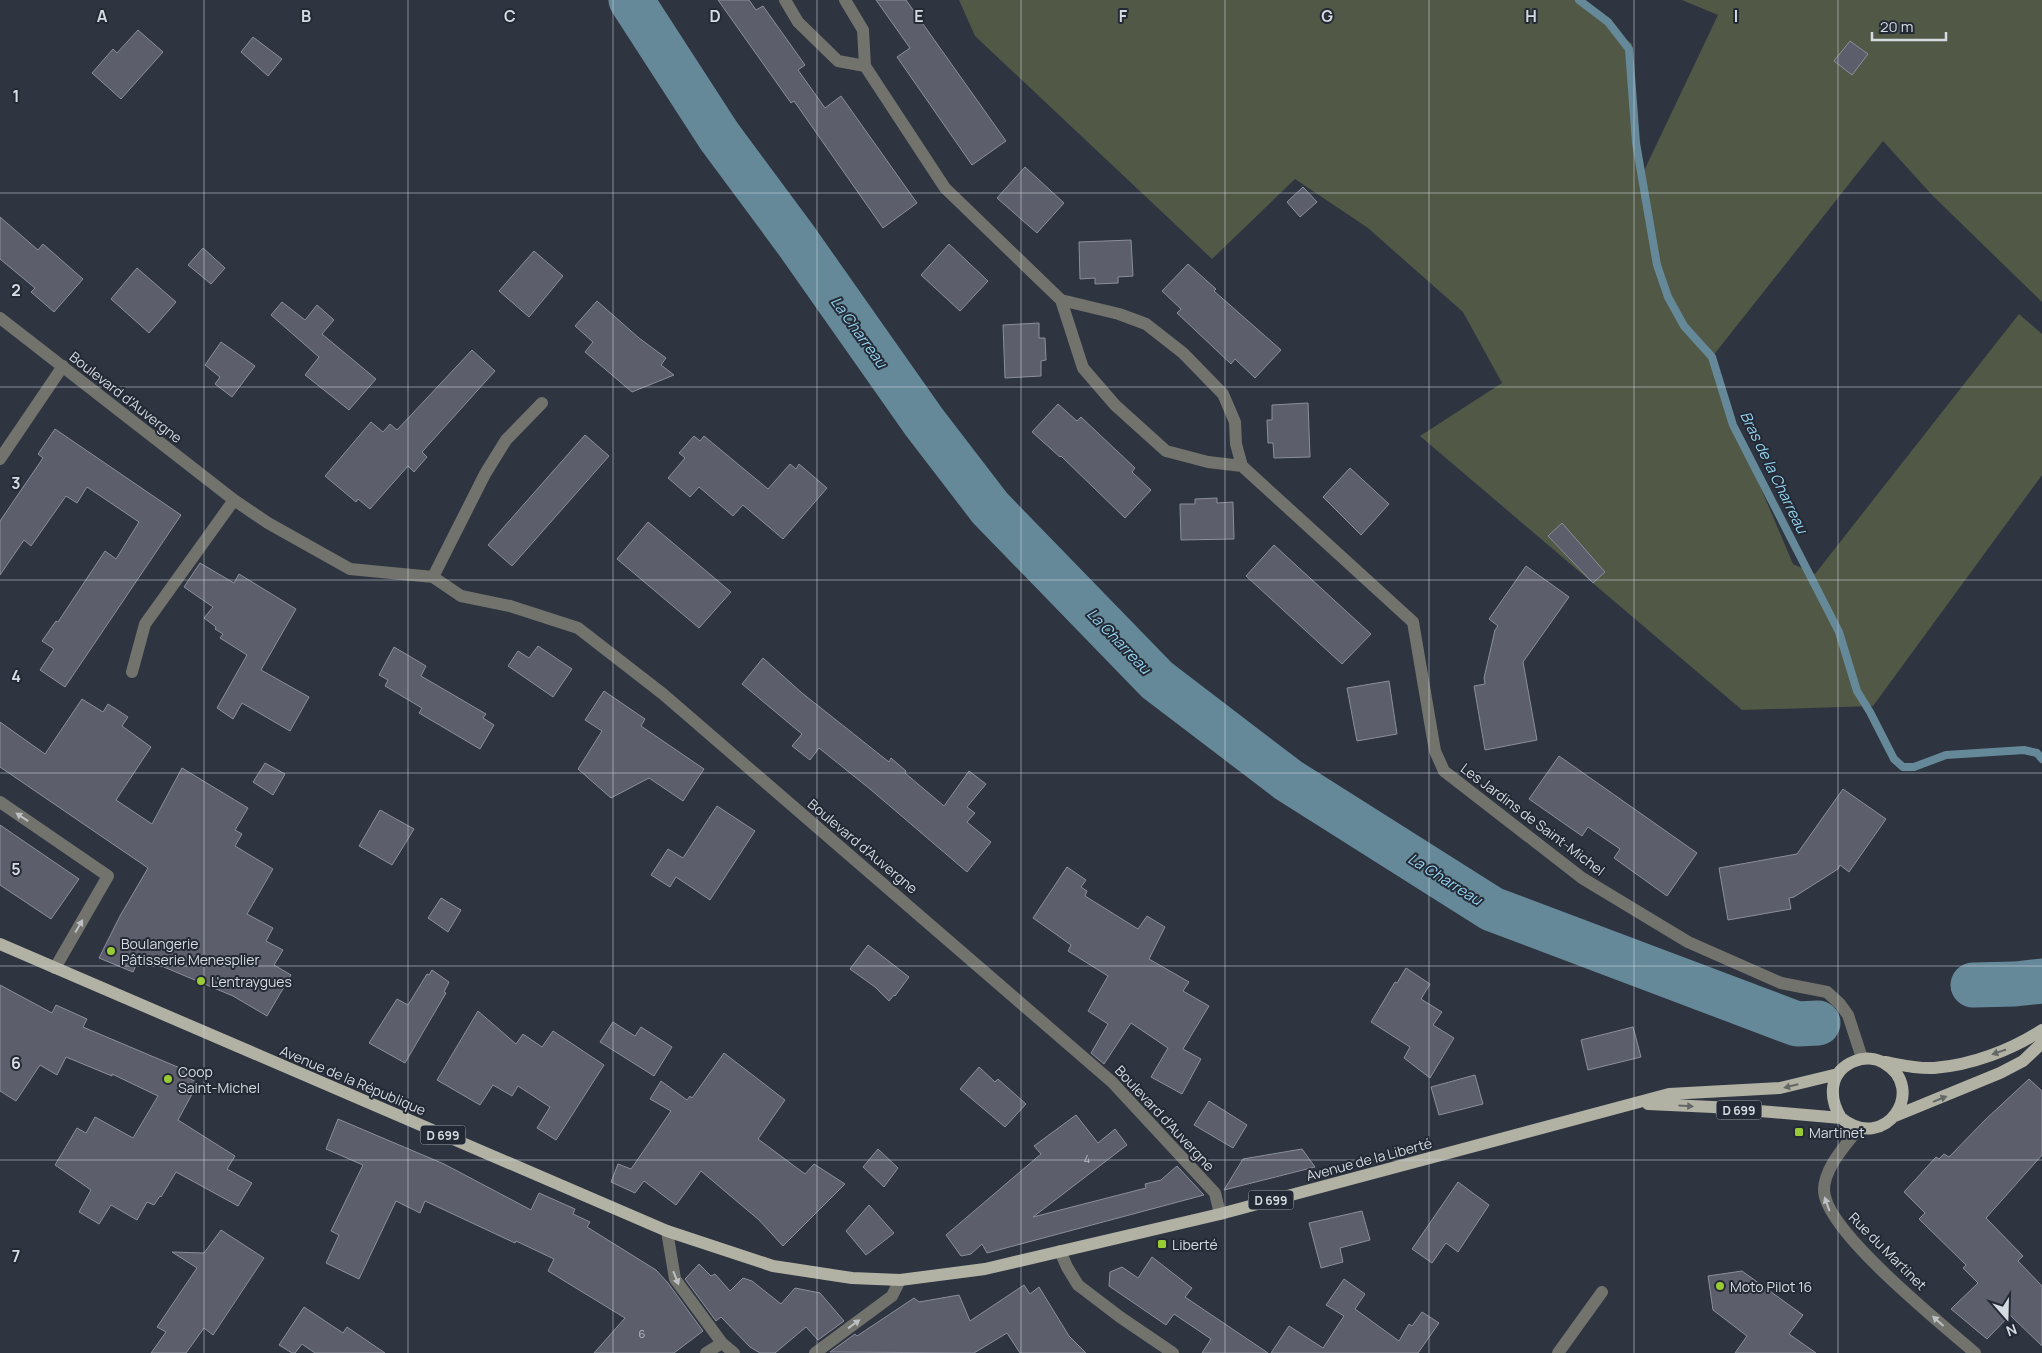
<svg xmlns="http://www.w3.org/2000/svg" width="2042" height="1353" viewBox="0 0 2042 1353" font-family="Manrope,sans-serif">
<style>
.green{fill:#515946}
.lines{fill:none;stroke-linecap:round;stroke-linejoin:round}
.stream{stroke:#658999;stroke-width:8}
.river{stroke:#658999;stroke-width:45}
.building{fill:#5c5e6b;stroke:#8d8e9d}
.minor{stroke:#73736d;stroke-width:12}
.major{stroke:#b1b1a4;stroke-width:12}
.oneway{fill:#bdc0c4}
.oneway2{fill:#636767}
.grid{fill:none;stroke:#d6dae1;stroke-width:1;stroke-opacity:0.55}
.poi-dot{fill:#99cb35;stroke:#242a35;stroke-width:2}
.labels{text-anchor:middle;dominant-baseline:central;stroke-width:4;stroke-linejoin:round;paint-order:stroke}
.number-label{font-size:11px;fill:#b8bbc4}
.shield{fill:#242a35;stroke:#a1a5ad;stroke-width:1}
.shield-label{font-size:12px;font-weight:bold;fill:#d6dae1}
.street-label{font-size:14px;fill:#d6dae1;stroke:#242a35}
.poi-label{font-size:14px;fill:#d6dae1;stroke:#242a35;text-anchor:start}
.water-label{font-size:15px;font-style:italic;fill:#94d5f2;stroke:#242a35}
.grid-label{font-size:16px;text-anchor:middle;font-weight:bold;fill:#d6dae1;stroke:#242a35;stroke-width:4;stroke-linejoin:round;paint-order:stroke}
</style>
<rect width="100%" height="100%" fill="#2e3440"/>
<path class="green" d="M 959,0 L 1575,0 L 1632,44 L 1642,175 L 1718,15 L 1682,0 L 2042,0 L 2042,302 L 1933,196 L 1883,141 L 1712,357 L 1740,439 L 1793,564 L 1815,574 L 2019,314 L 2042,334 L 2042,475 L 1873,706 L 1742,710 L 1420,436 L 1502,383 L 1463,312 L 1368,228 L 1295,179 L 1212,259 L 975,36 Z"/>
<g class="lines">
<path class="stream" d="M 1579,0 L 1608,22 L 1629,49 L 1636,143 L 1657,265 L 1668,297 L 1684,326 L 1712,357 L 1733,425 L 1839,632 L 1857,691 L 1870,712 L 1894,759 L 1903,767 L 1914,767 L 1946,755 L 2024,750 L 2037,753 L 2042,759"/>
<path class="river" d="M 631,0 L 719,136 L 796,240 L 924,422 L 990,508 L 1157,680 L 1288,780 L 1492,909 L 1797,1024 L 1818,1023
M 1973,985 L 2015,984 L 2042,981"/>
</g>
<path class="building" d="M 718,0 L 749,0 L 756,10 L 763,6 L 805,65 L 798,70 L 825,108 L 841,96 L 917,203 L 883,228 L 794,101 L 791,103 Z
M 876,0 L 906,0 L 1006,141 L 972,165 L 897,57 L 910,48 Z
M 138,30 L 163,52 L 121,99 L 92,73 L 113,49 L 117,53 Z
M 253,37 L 282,59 L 268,76 L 241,52 Z
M 1850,41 L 1868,54 L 1852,75 L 1834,61 Z
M 1025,167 L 1064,203 L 1037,233 L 997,198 Z
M 1303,187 L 1317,202 L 1300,217 L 1287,202 Z
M 0,217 L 38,250 L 43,244 L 83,279 L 54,312 L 31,292 L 35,288 L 0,259 Z
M 1131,240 L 1133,276 L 1118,277 L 1118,283 L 1095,284 L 1095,278 L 1080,279 L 1079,242 Z
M 949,244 L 988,281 L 960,311 L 921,275 Z
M 203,248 L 225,268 L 211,284 L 188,265 Z
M 534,251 L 563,276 L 529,317 L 499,291 Z
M 1188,264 L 1216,289 L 1214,291 L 1281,350 L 1255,378 L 1235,359 L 1231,364 L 1177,313 L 1181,309 L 1162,291 Z
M 137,268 L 176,302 L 149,333 L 111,299 Z
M 597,301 L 639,338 L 666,358 L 661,365 L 674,375 L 632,392 L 585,352 L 593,342 L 575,326 Z
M 282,302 L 305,320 L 317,305 L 334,320 L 322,334 L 376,379 L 349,410 L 305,375 L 319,357 L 271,315 Z
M 1039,323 L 1039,338 L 1045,338 L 1046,360 L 1041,361 L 1041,376 L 1005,378 L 1003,325 Z
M 221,342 L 255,366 L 232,397 L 215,384 L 220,377 L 205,365 Z
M 472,350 L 495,371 L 422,452 L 427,457 L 414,472 L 408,466 L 370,509 L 358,499 L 356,502 L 325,476 L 371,422 L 383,432 L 390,424 L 397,430 Z
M 1308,403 L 1310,457 L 1274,458 L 1273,443 L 1268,443 L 1267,420 L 1272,420 L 1272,405 Z
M 1058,404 L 1077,421 L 1081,417 L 1135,468 L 1132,472 L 1151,490 L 1125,518 L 1061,456 L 1060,457 L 1032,432 Z
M 55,429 L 181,515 L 65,687 L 40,670 L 54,649 L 42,641 L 56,621 L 58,622 L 105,551 L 116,559 L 139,522 L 87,487 L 77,503 L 66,496 L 31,546 L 24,540 L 0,575 L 0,521 L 43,458 L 38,454 Z
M 585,435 L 609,456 L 512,566 L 488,545 Z
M 694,436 L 700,441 L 704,436 L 768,489 L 790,464 L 796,469 L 799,464 L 827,488 L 783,539 L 743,505 L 733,516 L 699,487 L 690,497 L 668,478 L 685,458 L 679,453 Z
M 1350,468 L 1389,504 L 1361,535 L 1323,497 Z
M 1217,498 L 1217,503 L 1233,502 L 1234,539 L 1181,540 L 1180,504 L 1195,504 L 1195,499 Z
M 648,522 L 731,592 L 699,628 L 617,559 Z
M 1562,523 L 1605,572 L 1593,583 L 1548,536 Z
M 1274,545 L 1371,634 L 1342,664 L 1246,576 Z
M 200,563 L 234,583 L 239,574 L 296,609 L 261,670 L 309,697 L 290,731 L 242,703 L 233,719 L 217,708 L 247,655 L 220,638 L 223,634 L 215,629 L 216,627 L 204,618 L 213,607 L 184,587 Z
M 1526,566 L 1569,597 L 1523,662 L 1537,740 L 1485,750 L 1474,686 L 1485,684 L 1484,678 L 1495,630 L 1498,626 L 1489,619 Z
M 538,646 L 572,669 L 553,697 L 508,666 L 518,651 L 529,658 Z
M 394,647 L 426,666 L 421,676 L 486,714 L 483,718 L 494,725 L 480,749 L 419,713 L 422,708 L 385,686 L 388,680 L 379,675 Z
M 763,658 L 802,693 L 889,762 L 891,758 L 906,771 L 905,773 L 944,806 L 969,771 L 986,784 L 967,807 L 975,813 L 967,822 L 991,842 L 967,872 L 870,789 L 819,748 L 810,760 L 792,746 L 802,734 L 742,684 Z
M 1389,681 L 1397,734 L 1357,741 L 1347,688 Z
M 604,691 L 645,719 L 641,726 L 704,769 L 683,801 L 649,778 L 611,798 L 578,769 L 602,731 L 585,720 Z
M 82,699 L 103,712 L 108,704 L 119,711 L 128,717 L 122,726 L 151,747 L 116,800 L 152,824 L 182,768 L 248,808 L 235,830 L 242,834 L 235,846 L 273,869 L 247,914 L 273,928 L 266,941 L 283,950 L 274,965 L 291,975 L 267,1016 L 233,996 L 140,957 L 133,972 L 99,958 L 120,916 L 148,868 L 0,767 L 0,722 L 45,754 Z
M 1559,756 L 1697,853 L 1667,896 L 1614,858 L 1620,849 L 1588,827 L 1582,836 L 1529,799 Z
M 265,763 L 285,774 L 273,795 L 253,782 Z
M 1843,789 L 1886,819 L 1849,872 L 1840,865 L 1838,869 L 1794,897 L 1789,898 L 1791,909 L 1728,920 L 1719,868 L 1797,854 Z
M 717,806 L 755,831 L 710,900 L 676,877 L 670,887 L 651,875 L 668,849 L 683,858 Z
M 380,810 L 414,829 L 392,865 L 359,846 Z
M 0,825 L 79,879 L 51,919 L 0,885 Z
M 1067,867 L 1086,880 L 1081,887 L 1087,891 L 1085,896 L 1138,929 L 1147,916 L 1165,927 L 1149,959 L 1189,982 L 1183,991 L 1209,1006 L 1183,1049 L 1201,1059 L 1182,1094 L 1151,1077 L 1168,1048 L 1131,1023 L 1104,1064 L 1091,1053 L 1108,1024 L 1088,1011 L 1108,976 L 1068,951 L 1071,945 L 1033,918 Z
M 441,898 L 461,910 L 448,932 L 428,918 Z
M 868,945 L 909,977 L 895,996 L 894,995 L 889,1001 L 875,987 L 850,969 Z
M 1406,968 L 1430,984 L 1421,999 L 1442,1012 L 1433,1025 L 1454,1038 L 1430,1078 L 1404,1058 L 1410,1047 L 1371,1022 L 1395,982 L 1397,983 Z
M 432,970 L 449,982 L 444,992 L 446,993 L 405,1063 L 369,1043 L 397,999 L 408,1005 L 427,974 L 429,975 Z
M 0,985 L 52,1013 L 56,1005 L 87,1019 L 83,1027 L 187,1071 L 185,1076 L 198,1083 L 178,1120 L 235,1156 L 227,1169 L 252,1183 L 238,1206 L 176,1172 L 161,1197 L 160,1196 L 154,1205 L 147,1202 L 137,1220 L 111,1205 L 99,1224 L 79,1212 L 91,1190 L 55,1165 L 77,1128 L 86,1133 L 95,1117 L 133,1138 L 158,1096 L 112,1074 L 112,1076 L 66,1057 L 57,1075 L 40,1065 L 16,1101 L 0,1091 Z
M 478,1011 L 516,1044 L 523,1034 L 542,1047 L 553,1031 L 604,1065 L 556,1140 L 537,1128 L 550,1107 L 518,1086 L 512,1096 L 493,1085 L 480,1105 L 437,1080 Z
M 613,1022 L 635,1036 L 641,1027 L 672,1047 L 654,1076 L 600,1042 Z
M 1633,1027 L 1641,1057 L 1588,1070 L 1581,1040 Z
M 724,1053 L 785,1100 L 758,1139 L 805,1174 L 814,1164 L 845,1184 L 783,1246 L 759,1220 L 701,1171 L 676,1205 L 644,1181 L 635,1193 L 611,1182 L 618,1164 L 631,1169 L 671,1111 L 650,1099 L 661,1081 L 687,1100 L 690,1096 L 692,1098 Z
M 979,1067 L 995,1082 L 998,1079 L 1026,1104 L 1005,1127 L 960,1089 Z
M 1475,1075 L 1483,1104 L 1439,1115 L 1431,1087 Z
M 2029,1079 L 2042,1091 L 2042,1155 L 1986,1218 L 2023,1256 L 2018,1261 L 2042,1286 L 2042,1346 L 2010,1315 L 1987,1339 L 1951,1309 L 1978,1283 L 1963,1268 L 1966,1265 L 1919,1219 L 1925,1213 L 1904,1192 L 1936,1157 L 1939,1159 L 1944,1154 L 1949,1157 L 1985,1120 Z
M 1209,1101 L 1247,1125 L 1233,1148 L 1194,1125 Z
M 1076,1115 L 1098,1143 L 1115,1129 L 1127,1145 L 1033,1217 L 1146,1188 L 1145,1184 L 1161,1180 L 1177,1166 L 1204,1195 L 987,1253 L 982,1244 L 971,1254 L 961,1256 L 946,1235 L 1041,1154 L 1034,1146 Z
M 338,1119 L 444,1164 L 531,1210 L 539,1193 L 575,1209 L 573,1214 L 590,1222 L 587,1227 L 656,1270 L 668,1283 L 703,1331 L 674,1353 L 594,1353 L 625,1318 L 548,1271 L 554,1259 L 516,1241 L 515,1243 L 425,1201 L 420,1213 L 396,1201 L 359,1279 L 326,1263 L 339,1235 L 331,1231 L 363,1165 L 326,1149 Z
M 878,1149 L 898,1168 L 884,1187 L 863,1167 Z
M 1302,1149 L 1315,1167 L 1224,1190 L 1243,1159 Z
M 1458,1182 L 1489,1205 L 1458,1252 L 1446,1243 L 1432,1263 L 1412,1249 Z
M 869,1205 L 894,1233 L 866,1255 L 846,1231 Z
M 1362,1211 L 1370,1240 L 1340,1248 L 1343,1262 L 1321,1268 L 1309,1223 Z
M 221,1230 L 264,1258 L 213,1335 L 204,1328 L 186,1353 L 151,1353 L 166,1332 L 157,1327 L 197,1268 L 172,1252 L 204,1253 Z
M 1152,1257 L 1192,1288 L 1185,1297 L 1268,1353 L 1202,1353 L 1211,1339 L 1174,1314 L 1166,1325 L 1109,1286 L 1110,1272 L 1122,1267 L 1138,1278 Z
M 699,1264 L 711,1276 L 715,1274 L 730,1291 L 743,1278 L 752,1281 L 781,1304 L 795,1288 L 820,1293 L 844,1321 L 818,1340 L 806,1327 L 775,1353 L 760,1353 L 750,1347 L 721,1317 L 716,1321 L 685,1279 Z
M 1742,1271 L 1803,1315 L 1789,1334 L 1816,1353 L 1735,1353 L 1747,1336 L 1713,1310 L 1708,1276 Z
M 1344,1279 L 1365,1294 L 1355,1309 L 1399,1341 L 1409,1324 L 1412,1326 L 1422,1312 L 1439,1323 L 1418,1353 L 1271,1353 L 1289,1326 L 1323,1348 L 1344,1316 L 1326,1305 Z
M 1024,1285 L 1030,1294 L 1039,1287 L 1069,1336 L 1086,1353 L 1020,1353 L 1007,1333 L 974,1353 L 830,1352 L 855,1334 L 857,1336 L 914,1298 L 919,1302 L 959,1295 L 970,1321 Z
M 304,1307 L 343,1333 L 347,1327 L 385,1353 L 315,1353 L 302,1344 L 295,1353 L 292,1353 L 279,1345 Z"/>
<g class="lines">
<path class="minor" d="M 785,0 L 798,22 L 838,61 L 865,66
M 845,0 L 863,30 L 865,66 L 945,188 L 1061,300 L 1083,368 L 1115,405 L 1166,451 L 1208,462 L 1242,466 L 1413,622 L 1435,751 L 1444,771 L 1582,878 L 1688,942 L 1781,983 L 1827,992 L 1840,1004 L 1848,1015 L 1862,1058
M 1061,300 L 1119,314 L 1146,324 L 1183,353 L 1223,394 L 1235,422 L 1236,444 L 1242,466
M 0,318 L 234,500 L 268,523 L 350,569 L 433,577 L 461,596 L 510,606 L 578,628 L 663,694 L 1112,1082 L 1215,1193 L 1220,1214
M 0,459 L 63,366
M 433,577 L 485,474 L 506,440 L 542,403
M 132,672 L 145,624 L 234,500
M 0,802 L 108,876 L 55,968
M 1859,1128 C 1846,1145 1824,1168 1824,1190 C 1824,1230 1942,1324 1975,1353
M 667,1231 L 675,1279 L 722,1343
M 1060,1251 L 1067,1267 L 1078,1285 L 1120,1317 L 1173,1353
M 706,1353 L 722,1343 L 734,1353
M 815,1353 L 892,1296 L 900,1280
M 1558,1353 L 1602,1292"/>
<path class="major" d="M 0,944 L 667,1231 L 773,1266 L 852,1278 L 900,1280 L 985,1269 L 1220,1214 L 1669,1094 L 1780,1088 L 1838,1074
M 1885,1062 C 1901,1065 1918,1069 1934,1068 C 1972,1065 2011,1050 2042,1030
M 1648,1104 L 1713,1107 L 1841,1118 C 1886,1154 1928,1088 1884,1063 C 1876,1058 1864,1057 1855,1061 C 1829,1071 1828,1097 1841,1118
M 1895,1116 L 2000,1073 L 2023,1061 L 2042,1043"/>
</g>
<defs><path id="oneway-solid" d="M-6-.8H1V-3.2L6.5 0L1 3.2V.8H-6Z" transform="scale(1.25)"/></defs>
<g class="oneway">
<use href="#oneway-solid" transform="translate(22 817) rotate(-146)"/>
<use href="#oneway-solid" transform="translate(79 926) rotate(-60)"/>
<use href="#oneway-solid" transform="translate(1827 1204) rotate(-110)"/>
<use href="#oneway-solid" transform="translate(676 1278) rotate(68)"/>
<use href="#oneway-solid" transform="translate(1938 1321) rotate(-138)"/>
<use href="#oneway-solid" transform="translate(854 1324) rotate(-36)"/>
</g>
<g class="oneway2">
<use href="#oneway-solid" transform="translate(1999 1052) rotate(161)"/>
<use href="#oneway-solid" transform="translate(1791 1086) rotate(166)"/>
<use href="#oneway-solid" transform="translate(1940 1099) rotate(-22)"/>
<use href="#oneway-solid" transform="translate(1686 1106) rotate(3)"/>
</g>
<path class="grid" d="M 204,0 L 204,1353M 408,0 L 408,1353M 613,0 L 613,1353M 817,0 L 817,1353M 1021,0 L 1021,1353M 1225,0 L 1225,1353M 1429,0 L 1429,1353M 1634,0 L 1634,1353M 1838,0 L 1838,1353M 0,193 L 2042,193M 0,387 L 2042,387M 0,580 L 2042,580M 0,773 L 2042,773M 0,966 L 2042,966M 0,1160 L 2042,1160"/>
<g class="poi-dot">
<circle cx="111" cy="951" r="5"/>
<circle cx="201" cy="981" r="5"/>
<circle cx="168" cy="1079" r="5"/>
<rect x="1794" y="1127" width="10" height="10" rx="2.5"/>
<rect x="1157" y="1239" width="10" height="10" rx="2.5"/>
<circle cx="1720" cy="1286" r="5"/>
</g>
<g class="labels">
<g class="number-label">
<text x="1087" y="1158">4</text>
<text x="642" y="1333">6</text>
</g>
<g class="shield">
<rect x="1716.5" y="1100.5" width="45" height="19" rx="4"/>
<rect x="420.5" y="1125.5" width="45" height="19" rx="4"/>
<rect x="1248.5" y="1190.5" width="45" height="19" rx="4"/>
</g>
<g class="shield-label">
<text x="1739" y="1110">D 699</text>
<text x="443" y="1135">D 699</text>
<text x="1271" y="1200">D 699</text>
</g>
<g class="street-label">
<text transform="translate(126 397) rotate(38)">Boulevard d'Auvergne</text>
<text transform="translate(1533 819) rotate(37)">Les Jardins de Saint-Michel</text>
<text transform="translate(863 846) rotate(40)">Boulevard d'Auvergne</text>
<text transform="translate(353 1080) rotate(23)">Avenue de la République</text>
<text transform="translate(1165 1118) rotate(47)">Boulevard d'Auvergne</text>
<text transform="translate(1369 1159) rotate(-15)">Avenue de la Liberté</text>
<text transform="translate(1888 1251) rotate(45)">Rue du Martinet</text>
</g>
<g class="poi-label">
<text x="121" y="943">Boulangerie<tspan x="121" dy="16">Pâtisserie Menesplier</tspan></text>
<text x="211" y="981">L'entraygues</text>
<text x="178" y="1071">Coop<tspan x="178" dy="16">Saint-Michel</tspan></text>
<text x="1809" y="1132">Martinet</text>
<text x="1172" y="1244">Liberté</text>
<text x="1730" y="1286">Moto Pilot 16</text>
</g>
<g class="water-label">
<text transform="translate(859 332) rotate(54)">La Charreau</text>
<text transform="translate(1774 472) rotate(64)">Bras de la Charreau</text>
<text transform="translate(1119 641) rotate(46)">La Charreau</text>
<text transform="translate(1445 879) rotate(32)">La Charreau</text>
</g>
</g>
<g class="grid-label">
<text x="102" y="22">A</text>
<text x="306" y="22">B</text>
<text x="510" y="22">C</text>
<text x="715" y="22">D</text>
<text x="919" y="22">E</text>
<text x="1123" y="22">F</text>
<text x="1327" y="22">G</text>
<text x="1531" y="22">H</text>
<text x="1736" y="22">I</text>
<text x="16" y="102">1</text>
<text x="16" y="296">2</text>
<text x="16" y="489">3</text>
<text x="16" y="682">4</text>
<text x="16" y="875">5</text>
<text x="16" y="1069">6</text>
<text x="16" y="1262">7</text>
</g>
<g transform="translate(2007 1318) rotate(160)" stroke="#242a35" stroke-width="4" paint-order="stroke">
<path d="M0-4L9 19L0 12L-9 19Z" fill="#d6dae1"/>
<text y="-8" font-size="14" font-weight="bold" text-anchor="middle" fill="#d6dae1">N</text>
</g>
<path d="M1872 32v8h74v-8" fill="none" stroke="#d6dae1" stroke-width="2.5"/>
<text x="1880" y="32" font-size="15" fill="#d6dae1" stroke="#242a35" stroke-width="4" paint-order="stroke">20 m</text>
</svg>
